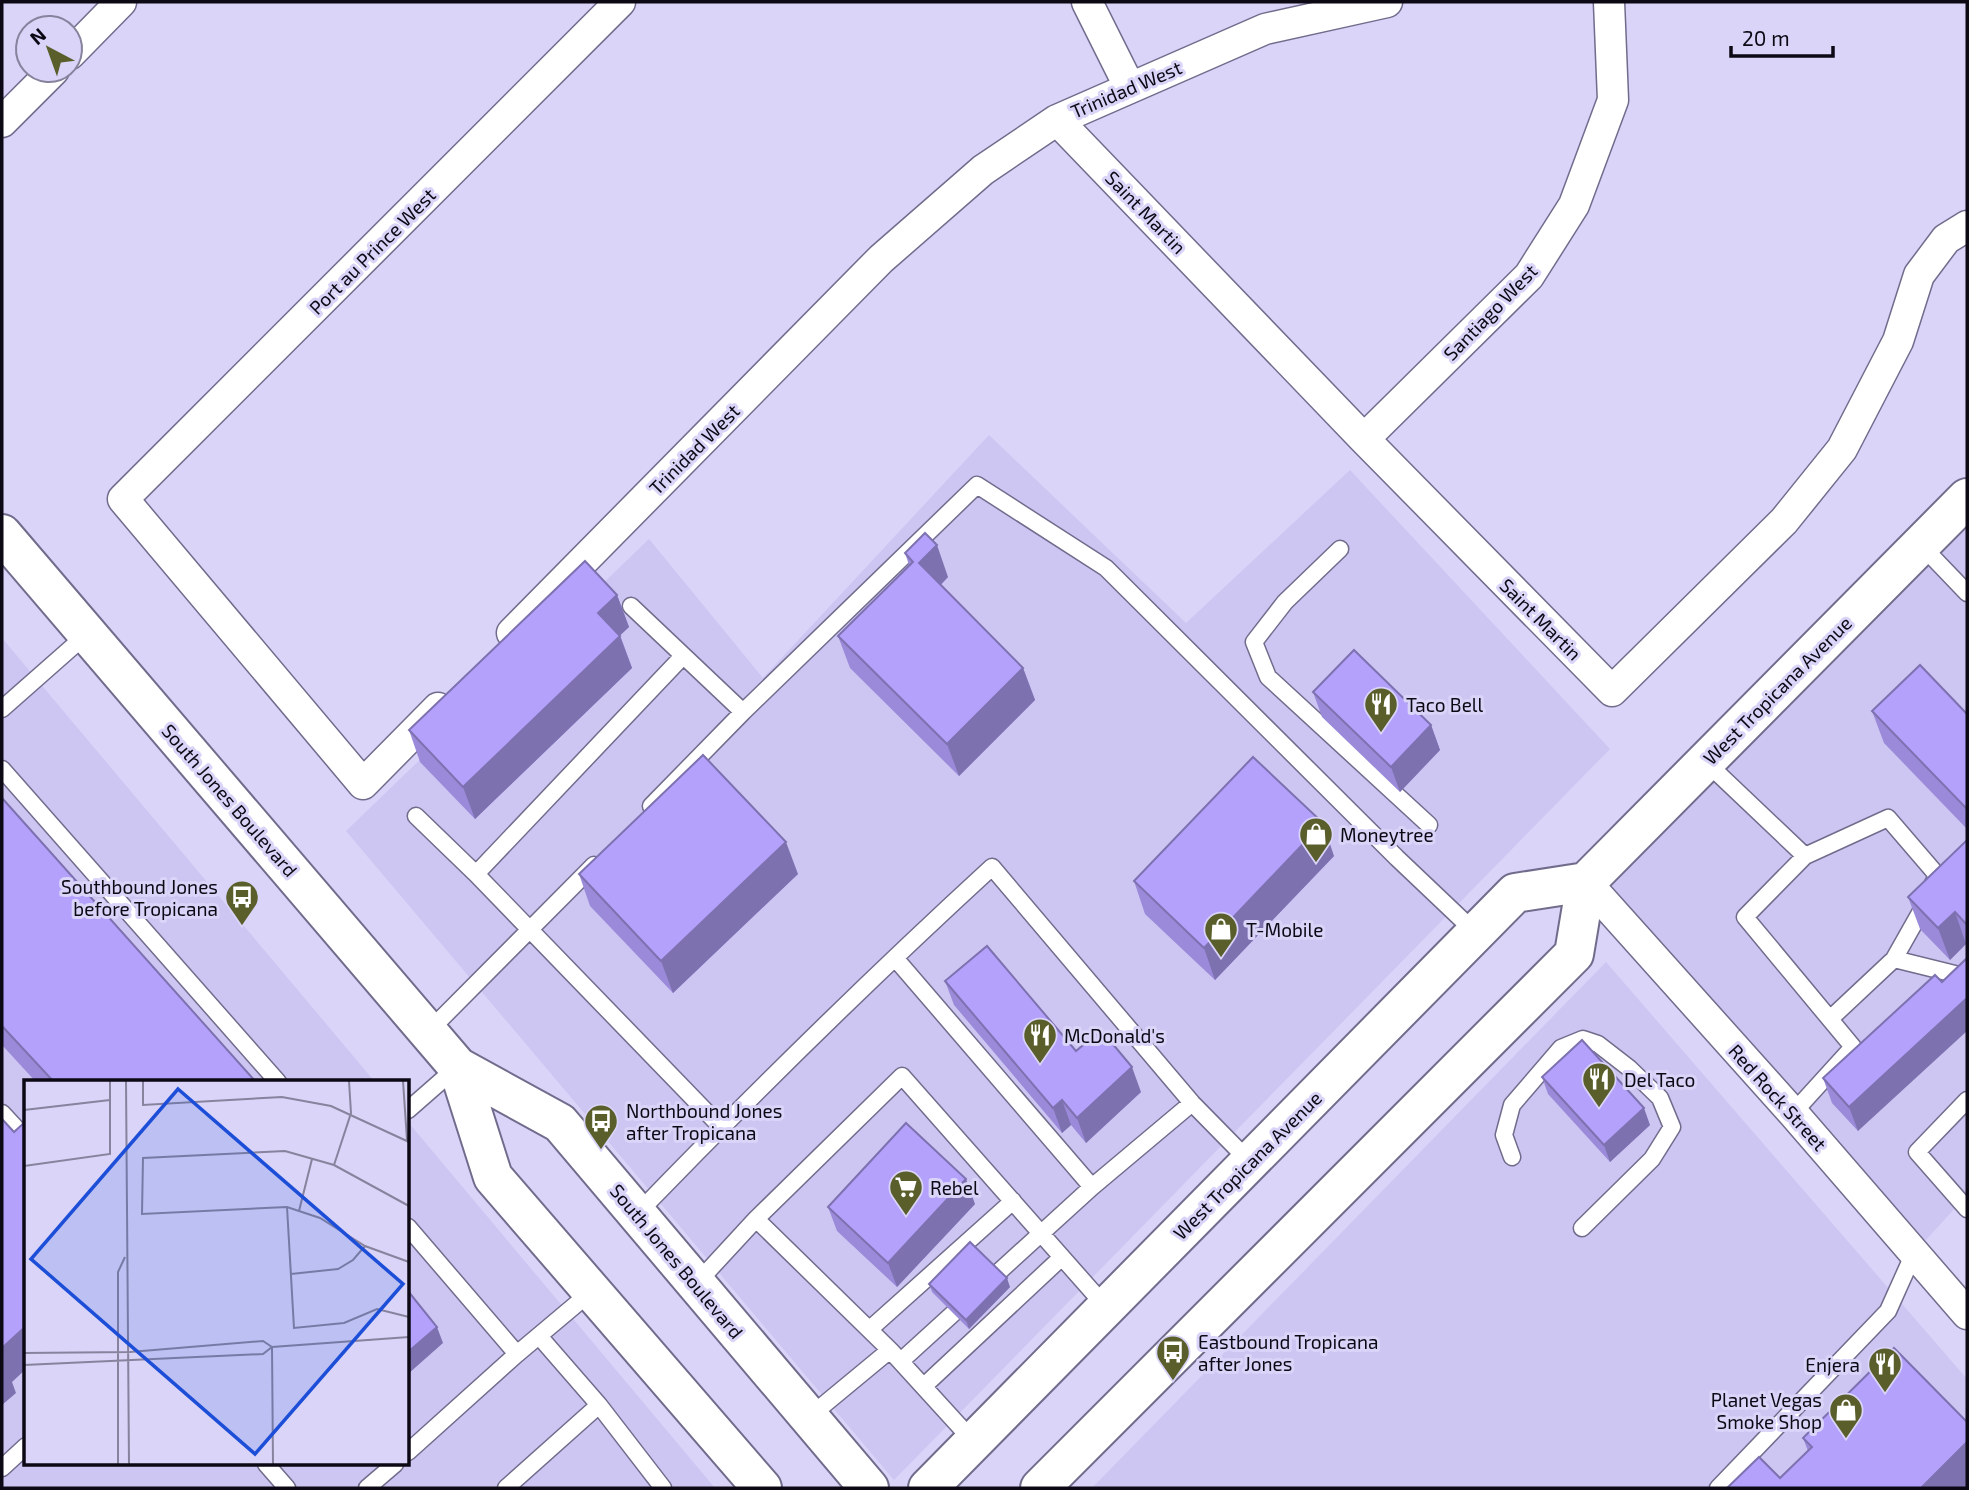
<svg xmlns="http://www.w3.org/2000/svg" width="1969" height="1490" viewBox="0 0 1969 1490" font-family="'Exo 2',sans-serif">
<style>
.built{fill:#cdc6f2}
.lines{fill:none;stroke-linecap:round;stroke-linejoin:round}
.service-casing{stroke:#716c8c;stroke-width:19}
.minor-casing{stroke:#716c8c;stroke-width:33}
.primary-casing{stroke:#716c8c;stroke-width:42}
.service{stroke:#fff;stroke-width:16}
.minor{stroke:#fff;stroke-width:30}
.primary{stroke:#fff;stroke-width:38}
.wall{fill:#9b8ad9}
.shaded-wall{fill:#7e71b0}
.building{fill:#b4a1fc;stroke:#7e71b0;stroke-width:2}
.labels{text-anchor:middle;dominant-baseline:central;stroke-width:6;stroke-linejoin:round;paint-order:stroke}
.street-label{font-size:19px;fill:#0c0915;stroke:#d9d4f8}
.poi-label{font-size:19px;fill:#0c0915;stroke:#d9d4f8;text-anchor:start}
.inset-road{fill:none;stroke:#87839d;stroke-width:2}
.view{fill:#1d4ed8;fill-opacity:0.15;stroke:#1d4ed8;stroke-width:3.5}
.inset-edge{fill:none;stroke:#0c0915;stroke-width:3.5}
</style>
<rect width="100%" height="100%" fill="#d9d4f8"/>
<path class="built" d="M 989,435 L 1186,623 L 1350,470 L 1610,749 L 894,1480 L 346,831 L 649,539 L 763,678 Z
M 1967,501 L 1967,1195 L 1914,1253 L 1592,879 Z
M 2,638 L 375,1082 L 26,1082 L 26,1464 L 408,1464 L 408,1122 L 715,1488 L 2,1488 Z
M 1606,962 L 1967,1379 L 1967,1488 L 1092,1488 Z"/>
<g class="lines">
<g class="service-casing">
<path id="service" d="M 1921,545 L 1967,593
M 1340,549 L 1285,602 L 1254,642 L 1268,677 L 1429,825
M 631,606 L 743,712 L 651,806
M 683,656 L 476,874 L 721,1127
M 2,709 L 87,634
M 743,712 L 977,485 L 1106,568 L 1397,858 L 1476,933
M 1706,762 L 1805,856 L 1745,917 L 1853,1047 L 1793,1113
M 2,769 L 278,1082
M 416,816 L 476,874
M 1805,856 L 1888,818 L 1937,875 L 1920,913 L 1894,959
M 895,958 L 1092,1187
M 1830,1019 L 1894,959 L 1967,977
M 428,1032 L 594,865
M 1967,1100 L 1917,1152 L 1967,1209
M 408,1110 L 456,1068
M 2,1113 L 15,1127
M 1512,1157 L 1504,1135 L 1512,1105 L 1561,1048 L 1583,1039 L 1598,1044 L 1629,1068 L 1660,1098 L 1672,1127 L 1652,1159 L 1582,1228
M 637,1214 C 752,1095 870,979 992,867 L 1192,1103 L 1250,1162
M 756,1219 L 890,1350 L 973,1441
M 408,1227 L 517,1354 L 408,1452
M 696,1284 L 756,1219 L 902,1076 L 1106,1307
M 870,1329 L 1013,1201
M 517,1354 L 592,1291
M 901,1361 L 1092,1187 L 1192,1103
M 924,1386 L 1062,1257
M 599,1405 L 663,1488
M 809,1417 L 890,1350
M 266,1464 L 287,1488
M 2,1468 L 26,1446
M 367,1488 L 395,1464
M 506,1488 L 599,1405 L 539,1336
M 1718,1488 L 1888,1311 L 1914,1253"/>
</g>
<g class="minor-casing">
<path id="minor" d="M 1087,2 L 1130,88
M 70,54 L 121,2
M 1057,120 L 1364,439 L 1612,691 L 1784,521 L 1842,449 L 1898,341 L 1919,275 L 1946,239 L 1967,226
M 2,122 L 54,70
M 1364,439 L 1529,276 L 1574,205 L 1613,100 L 1609,2
M 512,633 L 881,259 L 983,170 L 1057,120 L 1265,29 L 1387,2
M 438,708 L 363,784 L 123,499 L 620,2
M 1586,882 L 1793,1113 L 1967,1314"/>
</g>
<g class="primary-casing">
<path id="primary" d="M 2,534 L 458,1067 L 560,1123 L 869,1488
M 458,1067 L 493,1177 L 762,1488
M 928,1488 L 1515,893 L 1586,882
M 1040,1488 L 1574,954 L 1586,882 L 1967,498"/>
</g>
<use href="#service" class="service"/>
<use href="#minor" class="minor"/>
<use href="#primary" class="primary"/>
</g>
<path class="wall" d="M 905,553 L 948,577 L 941,585 L 1023,668 L 1035,700 L 959,776 L 850,668 L 838,636 L 909,565 Z
M 617,595 L 629,627 L 620,635 L 632,668 L 475,819 L 420,762 L 409,730 Z
M 1313,692 L 1431,725 L 1440,750 L 1400,792 L 1322,717 Z
M 1872,711 L 1967,714 L 1967,829 L 1884,743 Z
M 2,798 L 256,1082 L 36,1082 L 2,1045 Z
M 1967,840 L 1967,945 L 1966,944 L 1950,960 L 1920,929 L 1908,897 Z
M 1334,856 L 1215,980 L 1145,914 L 1134,881 Z
M 579,874 L 798,874 L 673,993 L 590,906 Z
M 1935,975 L 1858,1131 L 1832,1103 L 1823,1078 Z
M 945,981 L 1076,1051 L 1141,1092 L 1086,1143 L 1071,1125 L 1062,1133 L 954,1005 Z
M 1542,1077 L 1650,1125 L 1610,1162 L 1548,1094 Z
M 975,1204 L 897,1287 L 837,1231 L 828,1207 Z
M 929,1284 L 1010,1287 L 969,1329 L 932,1292 Z
M 1967,1422 L 1967,1486 L 1965,1488 L 1727,1488 L 1780,1478 L 1808,1451 L 1803,1438 Z"/>
<path class="shaded-wall" d="M 937,545 L 948,577 L 930,595 L 919,563 Z
M 617,595 L 629,627 L 610,645 L 598,613 Z
M 620,636 L 632,668 L 475,819 L 463,787 Z
M 1023,668 L 1035,700 L 959,776 L 947,744 Z
M 1431,725 L 1440,750 L 1400,792 L 1391,767 Z
M 1323,823 L 1334,856 L 1215,980 L 1204,948 Z
M 786,842 L 798,874 L 673,993 L 661,961 Z
M 1955,912 L 1966,944 L 1950,960 L 1938,928 Z
M 1967,998 L 1967,1031 L 1858,1131 L 1849,1107 Z
M 1132,1067 L 1141,1092 L 1086,1143 L 1077,1118 Z
M 1062,1100 L 1071,1125 L 1062,1133 L 1053,1108 Z
M 1644,1108 L 1650,1125 L 1610,1162 L 1604,1145 Z
M 966,1179 L 975,1204 L 897,1287 L 888,1263 Z
M 1007,1278 L 1010,1287 L 969,1329 L 966,1320 Z
M 26,1326 L 26,1369 L 12,1382 L 16,1393 L 2,1405 L 2,1348 Z
M 437,1327 L 443,1343 L 408,1374 L 408,1352 Z
M 1967,1442 L 1967,1486 L 1965,1488 L 1921,1488 Z"/>
<path class="building" d="M 925,533 L 937,545 L 919,563 L 1023,668 L 947,744 L 838,636 L 913,562 L 905,553 Z
M 585,561 L 617,595 L 598,613 L 620,636 L 463,787 L 409,730 Z
M 1354,650 L 1431,725 L 1391,767 L 1313,692 Z
M 1920,665 L 1967,714 L 1967,809 L 1872,711 Z
M 703,755 L 786,842 L 661,961 L 579,874 Z
M 1253,757 L 1323,823 L 1204,948 L 1134,881 Z
M 2,798 L 256,1082 L 54,1082 L 2,1026 Z
M 1967,840 L 1967,925 L 1955,912 L 1938,928 L 1908,897 Z
M 987,946 L 1076,1051 L 1101,1030 L 1132,1067 L 1077,1118 L 1062,1100 L 1053,1108 L 945,981 Z
M 1966,959 L 1967,961 L 1967,998 L 1849,1107 L 1823,1078 L 1935,975 L 1942,982 Z
M 1582,1040 L 1644,1108 L 1604,1145 L 1542,1077 Z
M 2,1119 L 14,1132 L 26,1121 L 26,1326 L 2,1348 Z
M 906,1123 L 966,1179 L 888,1263 L 828,1207 Z
M 970,1242 L 1007,1278 L 966,1320 L 929,1284 Z
M 408,1291 L 437,1327 L 408,1352 Z
M 1894,1348 L 1967,1422 L 1967,1442 L 1921,1488 L 1727,1488 L 1759,1457 L 1780,1478 L 1812,1447 L 1803,1438 Z"/>
<defs>
<g id="restaurant-pin" transform="scale(1.75)"><path d="M0 17L-7.5 6A9.5 9.5 0 1 1 7.5 6Z" fill="#5a5e2b" stroke="#d9d4f8"/><path d="M-5-6h1v4h1v-4h1v4h1v-4h1v5L-1.5 .5V6h-2V.5L-5-1ZM5-6V6H3V1.5H1.5Q1.5-4 5-6Z" fill="#fff"/></g>
<g id="shop-pin" transform="scale(1.75)"><path d="M0 17L-7.5 6A9.5 9.5 0 1 1 7.5 6Z" fill="#5a5e2b" stroke="#d9d4f8"/><path d="M-5-2.5h2.3a2.7 3.5 0 0 1 5.4 0H5L5.5 6h-11ZM-1.5-2.5h3a1.5 2.3 0 0 0-3 0Z" fill="#fff"/></g>
<g id="bus-pin" transform="scale(1.75)"><path d="M0 17L-7.5 6A9.5 9.5 0 1 1 7.5 6Z" fill="#5a5e2b" stroke="#d9d4f8"/><path d="M-5-6H5V4H4V6H2V4H-2V6H-4V4H-5ZM-3.5-4V0h7V-4ZM-3.5 1.2v1.5H-2V1.2ZM2 1.2v1.5H3.5V1.2Z" fill="#fff"/></g>
<g id="supermarket-pin" transform="scale(1.75)"><path d="M0 17L-7.5 6A9.5 9.5 0 1 1 7.5 6Z" fill="#5a5e2b" stroke="#d9d4f8"/><path d="M-6-5.5h2.5l.6 2H6L4.5 2H-2.5L-4.4-4H-6ZM-1.5 3.2a1.3 1.3 0 1 0 .1 0ZM3 3.2a1.3 1.3 0 1 0 .1 0Z" fill="#fff"/></g>
</defs>
<g fill-rule="evenodd">
<use href="#restaurant-pin" x="1381" y="704"/>
<use href="#shop-pin" x="1316" y="834"/>
<use href="#bus-pin" x="242" y="897"/>
<use href="#shop-pin" x="1221" y="929"/>
<use href="#restaurant-pin" x="1040" y="1035"/>
<use href="#restaurant-pin" x="1599" y="1079"/>
<use href="#bus-pin" x="601" y="1121"/>
<use href="#supermarket-pin" x="906" y="1187"/>
<use href="#bus-pin" x="1173" y="1352"/>
<use href="#restaurant-pin" x="1885" y="1364"/>
<use href="#shop-pin" x="1846" y="1410"/>
</g>
<g class="labels">
<g class="street-label">
<text transform="translate(1126 89) rotate(-23)">Trinidad West</text>
<text transform="translate(1146 212) rotate(46)">Saint Martin</text>
<text transform="translate(372 251) rotate(-45)">Port au Prince West</text>
<text transform="translate(1490 312) rotate(-46)">Santiago West</text>
<text transform="translate(694 449) rotate(-45)">Trinidad West</text>
<text transform="translate(1541 619) rotate(45)">Saint Martin</text>
<text transform="translate(1777 690) rotate(-45)">West Tropicana Avenue</text>
<text transform="translate(230 800) rotate(49)">South Jones Boulevard</text>
<text transform="translate(1778 1097) rotate(48)">Red Rock Street</text>
<text transform="translate(1247 1165) rotate(-45)">West Tropicana Avenue</text>
<text transform="translate(677 1261) rotate(50)">South Jones Boulevard</text>
</g>
<g class="poi-label">
<text x="1406" y="704">Taco Bell</text>
<text x="1340" y="834">Moneytree</text>
<text x="218" y="886" text-anchor="end">Southbound Jones<tspan x="218" dy="22">before Tropicana</tspan></text>
<text x="1246" y="929">T-Mobile</text>
<text x="1064" y="1035">McDonald's</text>
<text x="1624" y="1079">Del Taco</text>
<text x="626" y="1110">Northbound Jones<tspan x="626" dy="22">after Tropicana</tspan></text>
<text x="930" y="1187">Rebel</text>
<text x="1198" y="1341">Eastbound Tropicana<tspan x="1198" dy="22">after Jones</tspan></text>
<text x="1860" y="1364" text-anchor="end">Enjera</text>
<text x="1822" y="1399" text-anchor="end">Planet Vegas<tspan x="1822" dy="22">Smoke Shop</tspan></text>
</g>
</g>
<g transform="translate(24 1080)">
<rect width="385" height="385" fill="#d9d4f8"/>
<path class="inset-road" d="M 102,1 L 105,384M 119,1 L 119,25 L 258,17 L 307,26 L 385,62M 379,1 L 383,60M 0,30 L 86,20M 310,85 L 327,33 L 325,1M 0,86 L 86,74 L 86,1M 385,126 L 310,85 L 261,71 L 119,78 L 118,134 L 263,127 L 296,138 L 341,166 L 385,182M 263,127 L 270,248 L 320,243 L 353,229 L 385,237M 275,131 L 288,79M 267,194 L 314,189 L 329,180 L 341,166M 248,267 L 249,384M 0,273 L 106,272 L 239,261 L 248,267M 0,285 L 239,274 L 248,267 L 385,257M 94,384 L 94,192 L 101,177"/>
<path class="view" d="M 154,9 L 379,204 L 231,374 L 7,179 Z"/>
<rect width="385" height="385" class="inset-edge"/>
</g>
<rect width="1969" height="1490" fill="none" stroke="#0c0915" stroke-width="7"/>
<g transform="translate(49 49) rotate(319)"><circle r="33" fill="#d9d4f8" stroke="#87839d" stroke-width="2"/>
<path d="M0-5L12 26L0 18L-12 26Z" fill="#5a5e2b"/>
<text y="-10" font-size="19" font-weight="bold" text-anchor="middle" fill="#0c0915">N</text>
</g>
<path d="M1731 46v10h102v-10" fill="none" stroke="#0c0915" stroke-width="3.5"/>
<text x="1742" y="46" font-size="21" fill="#0c0915" stroke="#d9d4f8" stroke-width="5" paint-order="stroke">20 m</text>
</svg>
